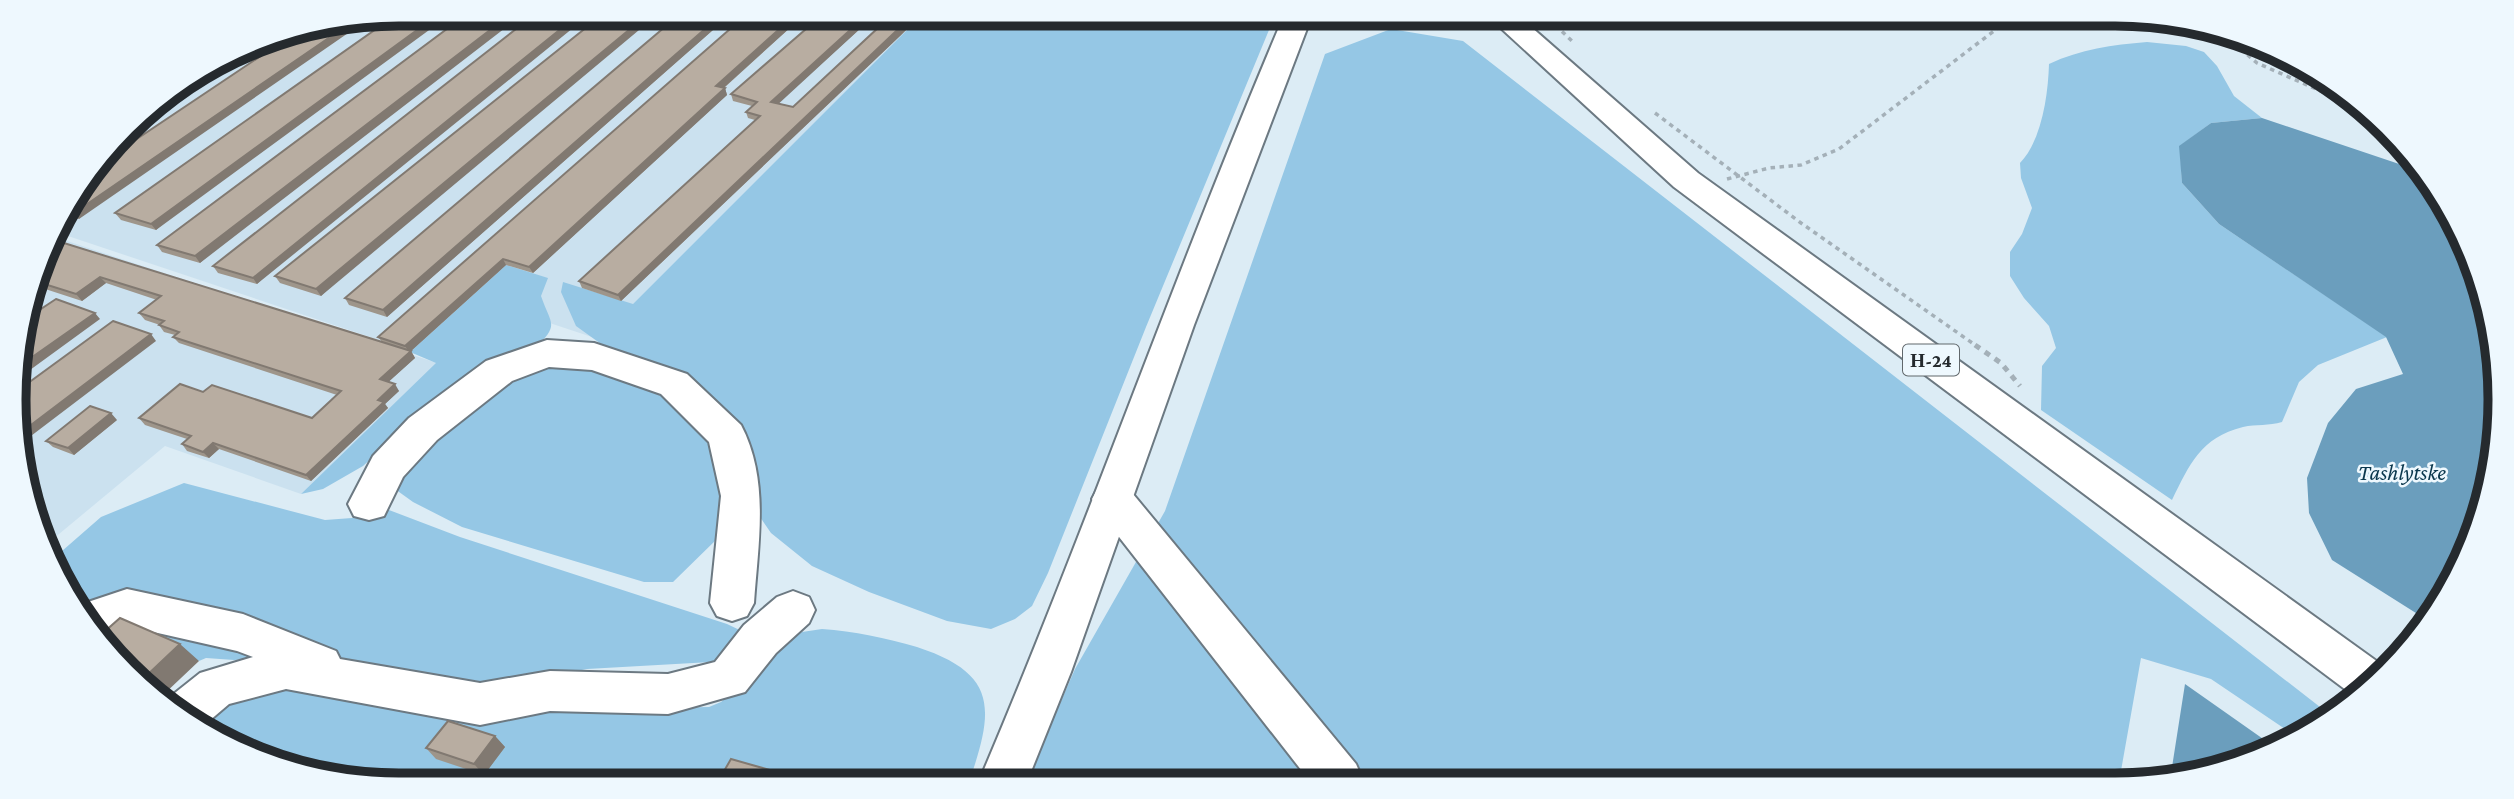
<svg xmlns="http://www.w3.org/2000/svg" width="2514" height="799" viewBox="0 0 2514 799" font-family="'Crimson Pro',serif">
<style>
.built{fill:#cbe1ef}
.green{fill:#95c7e5}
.water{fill:#6b9ebd}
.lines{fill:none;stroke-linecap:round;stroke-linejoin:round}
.minor-casing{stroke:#6c7982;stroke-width:4}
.major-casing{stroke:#6c7982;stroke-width:4}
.path-far1{stroke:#a4b0b8;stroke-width:3.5;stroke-dasharray:4.5 4.5;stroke-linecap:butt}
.path{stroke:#a4b0b8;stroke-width:5;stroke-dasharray:6 6;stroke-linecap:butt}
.minor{fill:#fff;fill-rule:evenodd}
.major{fill:#fff;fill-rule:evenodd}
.wall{fill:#9e958a}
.shaded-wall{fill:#817971}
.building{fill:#b8ada1;stroke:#817971;stroke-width:2}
.labels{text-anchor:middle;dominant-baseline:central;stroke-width:5;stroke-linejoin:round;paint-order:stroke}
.shield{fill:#eef8fe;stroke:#61686c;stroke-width:2}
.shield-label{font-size:19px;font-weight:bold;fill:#252a2e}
.water-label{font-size:23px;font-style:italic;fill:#0a374d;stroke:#eef8fe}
.rim{fill:none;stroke:#252a2e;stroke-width:9}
</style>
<rect width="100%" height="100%" fill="#dcecf5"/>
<path class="built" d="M 400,14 L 834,16 L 907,31 L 598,339 L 474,298 L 415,352 L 53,231 L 145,110 L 252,43 Z
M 52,236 L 437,363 L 301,494 L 165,446 L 47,544 L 27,499 L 17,350 Z"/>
<path class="green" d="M 921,16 L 1274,18 L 1146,327 L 1048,573 L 1032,606 L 1015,619 L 991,629 L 947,621 L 869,592 L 812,566 L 771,533 L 760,517 L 736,441 L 576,326 L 561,292 L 563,282 L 633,304 Z
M 1391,29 L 1463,41 L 2329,714 L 2297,737 L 2211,679 L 2141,658 L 2119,782 L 1027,779 L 1075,669 L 1165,511 L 1325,54 Z
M 2147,42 L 2186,46 L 2204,52 L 2217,66 L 2234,96 L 2262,118 L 2211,123 L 2180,146 L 2182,183 L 2219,224 L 2387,337 L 2318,365 L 2299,382 L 2282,422 C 2269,426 2256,424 2243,427 C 2200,438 2190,464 2172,500 L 2041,410 L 2042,366 L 2056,348 L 2049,326 L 2024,298 L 2010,276 L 2010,252 L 2022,234 L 2032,208 L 2021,178 L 2020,163 C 2042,140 2048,95 2049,64 C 2081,49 2112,45 2147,42 Z
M 506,265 L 548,278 L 541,296 C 551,325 560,324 535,348 L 397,435 L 363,466 L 323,489 L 301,494 L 436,363 L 410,352 Z
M 536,364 L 614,371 L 680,406 L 714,436 L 725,499 L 719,537 L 673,582 L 644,582 L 462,527 L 413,502 L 388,484 L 407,455 Z
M 184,483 L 325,520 L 352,518 L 380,509 L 389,510 L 460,537 L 727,624 L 748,634 L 725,656 L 711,662 L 587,669 L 509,684 L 428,676 L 325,656 L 234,660 L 206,658 L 199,661 L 140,635 L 79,614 L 54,558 L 101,517 Z
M 822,629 C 854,631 886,638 917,647 C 996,673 995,707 970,779 L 324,778 L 191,722 L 213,705 L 277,683 L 500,711 L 709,707 L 721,702 L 787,640 L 802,632 Z"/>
<path class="water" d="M 2262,118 L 2420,171 L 2435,186 L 2493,325 L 2493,475 L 2449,592 L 2427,620 L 2332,560 L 2309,513 L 2307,478 L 2328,423 L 2356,389 L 2403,374 L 2386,337 L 2219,224 L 2182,183 L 2179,146 L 2211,123 Z
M 2185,684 L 2276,748 L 2170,780 Z"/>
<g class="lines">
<g class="minor-casing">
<path id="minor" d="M 547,340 L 594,343 L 687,374 L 741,425 C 770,480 758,544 754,603 L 747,616 L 732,621 L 717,616 L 710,603 L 721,496 L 709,442 L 661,394 L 592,370 L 549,367 L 512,381 L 437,440 L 403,477 L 384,516 L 369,520 L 354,516 L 348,504 L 373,456 L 409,418 L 486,361 Z
M 1113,483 L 1128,488 L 1356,764 L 1363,780 L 1309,780 L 1098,510 L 1092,499 L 1098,488 Z
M 127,589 L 243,614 L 336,651 L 340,659 L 480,683 L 550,671 L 668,674 L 715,662 L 744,625 L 777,597 L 793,591 L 809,597 L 815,610 L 809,623 L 776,653 L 745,692 L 668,714 L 550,711 L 480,725 L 286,689 L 229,704 L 202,727 L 185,720 L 166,700 L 200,673 L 253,657 L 237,651 L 127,626 L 100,635 L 79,614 L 76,606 Z"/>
</g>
<g class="major-casing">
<path id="major" d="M 1283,18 L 1311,18 L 1194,325 L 1071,672 L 1028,779 L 980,779 C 1087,528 1176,269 1283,18 Z
M 1491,19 L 1522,19 L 1698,173 L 2389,670 L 2354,696 L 1674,187 Z"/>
</g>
<path class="path-far1" d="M 1549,19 L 1574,43
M 2227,37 L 2257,63 L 2357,107
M 1655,113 L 1801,223 L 1978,347
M 1727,179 L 1769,168 L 1801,165 L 1839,149 L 2007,21"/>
<path class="path" d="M 1975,345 L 2001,363 L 2020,386"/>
<use href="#minor" class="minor"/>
<use href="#major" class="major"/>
</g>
<path class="wall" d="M 467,14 L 200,263 L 162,252 L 157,245 Z
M 396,15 L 156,230 L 121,220 L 115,213 Z
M 534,15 L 257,284 L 218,273 L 213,266 Z
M 602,15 L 321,296 L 280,283 L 275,276 Z
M 679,15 L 730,15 L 387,317 L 349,305 L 345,298 Z
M 803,16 L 724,88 L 725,88 L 727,95 L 533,273 L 506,265 L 411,351 L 415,358 L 388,382 L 399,391 L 385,404 L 388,408 L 311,481 L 219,449 L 209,458 L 187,451 L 182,444 L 187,439 L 145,425 L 139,418 L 203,392 L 312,418 L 337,395 L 179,343 L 173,337 L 175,335 L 164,332 L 159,325 L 160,325 L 145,320 L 139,313 L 157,300 L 106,283 L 82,301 L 36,286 L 51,239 L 382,342 L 378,337 Z
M 913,19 L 913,23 L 900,36 L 621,301 L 582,288 L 579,281 L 755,120 L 748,118 L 746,112 L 752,106 L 733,101 L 731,94 L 860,21 L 862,27 L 778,103 L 793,107 L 876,30 L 875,25 Z
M 107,159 L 79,219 L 65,215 Z
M 117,420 L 74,455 L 53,447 L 46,441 Z
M 495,736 L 505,747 L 484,775 L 436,759 L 426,748 Z"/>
<path class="shaded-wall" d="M 439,14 L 451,14 L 156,230 L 151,224 Z
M 511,14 L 522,15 L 200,263 L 195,256 Z
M 578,15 L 589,15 L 257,284 L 253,278 Z
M 647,15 L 657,15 L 321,296 L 316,289 Z
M 721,15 L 730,15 L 387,317 L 383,310 Z
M 794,16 L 803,16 L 719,92 L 716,86 Z
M 857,16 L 866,16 L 860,21 L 862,27 L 774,108 L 771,102 Z
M 909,16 L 916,16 L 913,19 L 913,23 L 900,36 L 621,301 L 618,295 Z
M 367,20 L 79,219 L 74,213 L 349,24 Z
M 260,42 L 134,125 L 145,110 L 252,43 Z
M 725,88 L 727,95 L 533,273 L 529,267 Z
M 503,259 L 506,265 L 411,351 L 415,358 L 384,386 L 380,379 L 409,352 L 405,346 Z
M 100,277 L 106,283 L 82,301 L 76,294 Z
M 95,313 L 100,319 L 19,378 L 18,367 Z
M 151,334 L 156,341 L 23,442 L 23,431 Z
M 395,384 L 399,391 L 385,404 L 388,408 L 311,481 L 306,475 L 378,400 Z
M 111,413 L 117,420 L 74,455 L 68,448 Z
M 213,443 L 219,449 L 209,458 L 203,452 Z
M 180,644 L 199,661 L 162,696 L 144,678 Z
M 495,736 L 505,747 L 484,775 L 474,764 Z"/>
<path class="building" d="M 400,14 L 439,14 L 151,224 L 115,213 L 396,15 Z
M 467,14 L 511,14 L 195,256 L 157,245 Z
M 534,15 L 578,15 L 253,278 L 213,266 Z
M 602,15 L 647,15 L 316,289 L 275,276 Z
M 679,15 L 721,15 L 383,310 L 345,298 Z
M 746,15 L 794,16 L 716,86 L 725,88 L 529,267 L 503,259 L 405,346 L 378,337 Z
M 821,16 L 857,16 L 854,19 L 860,21 L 771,102 L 793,107 L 880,26 L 875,25 L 884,16 L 912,16 L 618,295 L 579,281 L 760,116 L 746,112 L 757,102 L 731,94 Z
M 349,24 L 74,213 L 68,211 L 107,159 L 292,35 Z
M 51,239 L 411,351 L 380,379 L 395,384 L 378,400 L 384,402 L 306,475 L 213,443 L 203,452 L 182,444 L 191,436 L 139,418 L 180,384 L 203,392 L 212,385 L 312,418 L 341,391 L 173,337 L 179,332 L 159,325 L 164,321 L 139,313 L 161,296 L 100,277 L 76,294 L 38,282 Z
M 56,299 L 95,313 L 18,367 L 17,350 L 26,319 Z
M 113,321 L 151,334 L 23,431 L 20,389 Z
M 90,406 L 111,413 L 68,448 L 46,441 Z
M 120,618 L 180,644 L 144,678 L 92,627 L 104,632 Z
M 448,721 L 495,736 L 474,764 L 426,748 Z
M 731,759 L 798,778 L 720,778 Z"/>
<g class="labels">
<rect class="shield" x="1903" y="344.5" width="56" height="31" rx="5"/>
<g class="shield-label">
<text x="1931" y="360">Н-24</text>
</g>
<g class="water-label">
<text x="2402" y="472">Tashlytske</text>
</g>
</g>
<path d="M0 0H2514V799H0ZM399 26H2115A373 373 0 0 1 2488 399V400A373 373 0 0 1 2115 773H399A373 373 0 0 1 26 400V399A373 373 0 0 1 399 26Z" fill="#eef8fe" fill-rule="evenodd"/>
<path class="rim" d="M399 26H2115A373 373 0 0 1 2488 399V400A373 373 0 0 1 2115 773H399A373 373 0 0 1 26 400V399A373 373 0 0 1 399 26Z"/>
</svg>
